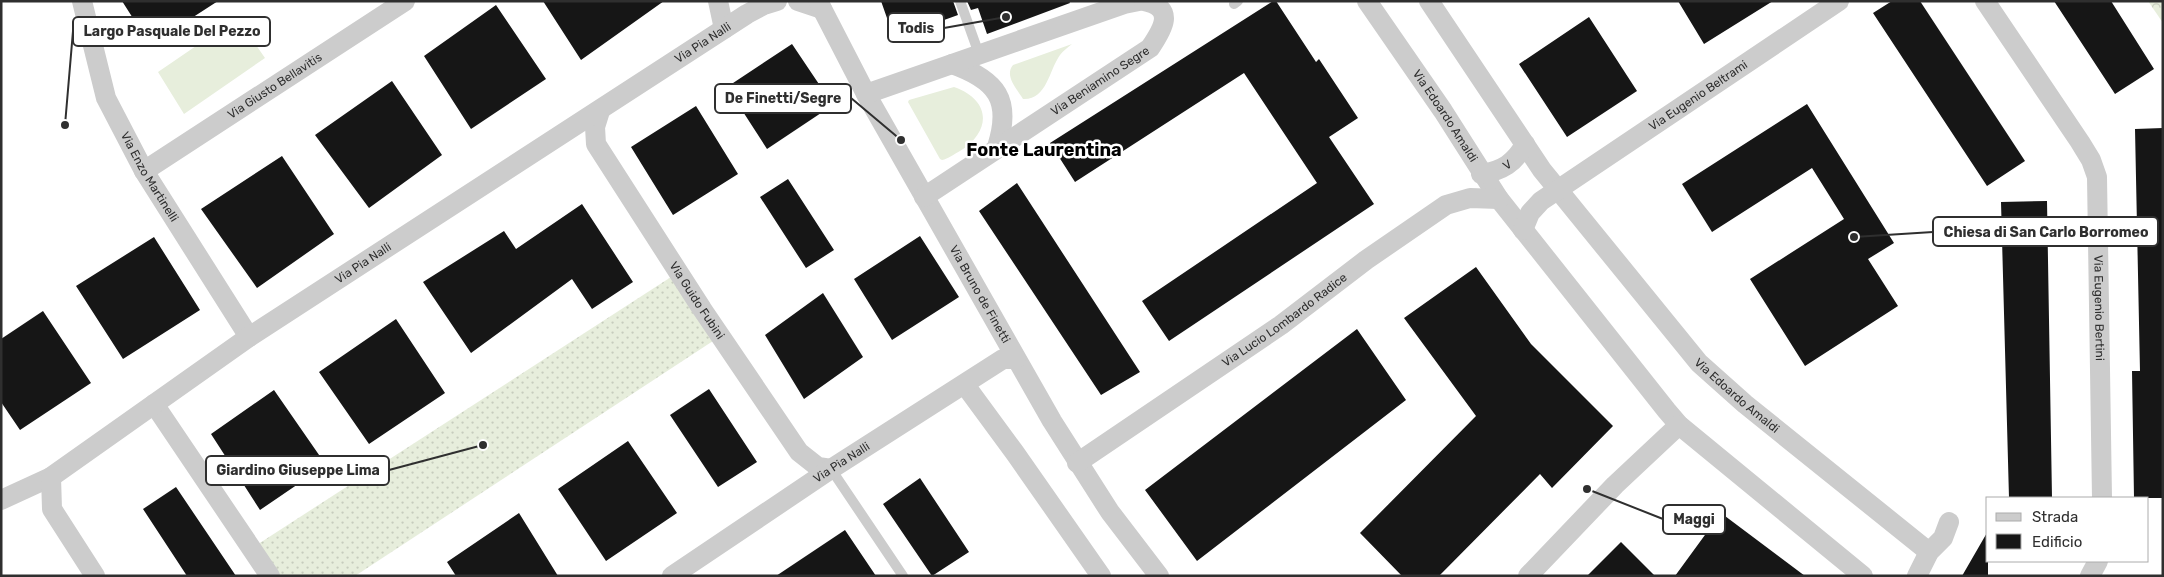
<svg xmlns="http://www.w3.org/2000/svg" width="2164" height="577" viewBox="0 0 2164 577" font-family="Rubik,sans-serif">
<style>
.grass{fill:#e7eedc}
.park{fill:url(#park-crowns)}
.garden{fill:url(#garden-dots)}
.building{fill:#161616}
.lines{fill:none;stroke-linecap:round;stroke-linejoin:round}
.lane{stroke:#ccc;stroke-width:10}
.street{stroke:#ccc;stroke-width:20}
.labels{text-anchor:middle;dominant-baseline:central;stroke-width:5;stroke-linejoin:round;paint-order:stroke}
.street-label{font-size:12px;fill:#2f2f2f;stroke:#fff}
.district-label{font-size:18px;font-weight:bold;fill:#000;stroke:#fff}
.leader{fill:none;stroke:#2f2f2f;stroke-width:2}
.callout-dot{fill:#2f2f2f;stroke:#fff;stroke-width:2}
.callout{fill:#fff;stroke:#2f2f2f;stroke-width:2}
.callout-label{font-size:14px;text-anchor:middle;font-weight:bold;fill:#2f2f2f}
</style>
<defs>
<pattern id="park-crowns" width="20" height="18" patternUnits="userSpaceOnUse" patternTransform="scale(1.25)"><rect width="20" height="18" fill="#e7eedc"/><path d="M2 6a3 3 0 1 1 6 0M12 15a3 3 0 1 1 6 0" fill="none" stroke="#c6ccbd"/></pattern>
<pattern id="garden-dots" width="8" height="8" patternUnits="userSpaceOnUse" patternTransform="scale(1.25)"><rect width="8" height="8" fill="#e7eedc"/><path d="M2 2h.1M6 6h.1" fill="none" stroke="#c6ccbd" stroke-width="1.8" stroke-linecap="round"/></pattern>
</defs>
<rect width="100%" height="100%" fill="#fff"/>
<path class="grass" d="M 237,18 L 265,58 L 184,114 L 158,72 Z
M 1072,44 C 1068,47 1063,51 1060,55 C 1049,70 1047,100 1023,99 C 1017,89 1004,76 1013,65 Z
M 954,87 C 991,100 992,131 960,151 C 954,154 948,159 942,160 L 940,159 L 908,102 L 909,100 Z"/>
<path class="park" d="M 2148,1 L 2163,1 L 2163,23 Z"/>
<path class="garden" d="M 671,277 L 713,341 L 355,576 L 270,576 L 252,548 Z"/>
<path class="building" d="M 122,1 L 218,1 L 150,45 Z
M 543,1 L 664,1 L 581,60 Z
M 881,1 L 953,1 L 958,15 L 894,38 Z
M 967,1 L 1069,1 L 1070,3 L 987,34 L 978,8 L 971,10 Z
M 1273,1 L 1276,1 L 1316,62 L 1319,59 L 1358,118 L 1329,137 L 1374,204 L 1169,341 L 1142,301 L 1317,183 L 1244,73 L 1075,182 L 1050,143 Z
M 1678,1 L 1773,1 L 1704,44 Z
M 1892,1 L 1920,1 L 2025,161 L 1987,186 L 1873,13 Z
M 2054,1 L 2111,1 L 2154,69 L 2115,94 Z
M 496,5 L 546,79 L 471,129 L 424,56 Z
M 1589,17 L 1637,91 L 1567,137 L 1519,64 Z
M 792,44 L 833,105 L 767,149 L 727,87 Z
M 392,81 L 442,155 L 369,208 L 315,135 Z
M 1807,104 L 1894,243 L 1868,259 L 1898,306 L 1805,366 L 1750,279 L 1844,219 L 1812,168 L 1712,232 L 1682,184 Z
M 696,106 L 738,174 L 673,215 L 631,147 Z
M 2163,128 L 2163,498 L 2134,498 L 2132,371 L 2140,371 L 2135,129 Z
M 282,156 L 334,234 L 257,288 L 201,209 Z
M 788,179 L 834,250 L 806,268 L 760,197 Z
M 1017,183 L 1140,372 L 1101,395 L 979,211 Z
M 2047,201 L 2052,498 L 2009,498 L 2001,202 Z
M 582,204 L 633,282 L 592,309 L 572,279 L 471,353 L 423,282 L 504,231 L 516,249 Z
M 920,236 L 959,297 L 892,340 L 854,279 Z
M 154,237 L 200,310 L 123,359 L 76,286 Z
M 1476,267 L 1531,344 L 1613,426 L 1552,488 L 1540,474 L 1439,576 L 1402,576 L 1360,533 L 1476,416 L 1404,318 Z
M 823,293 L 863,357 L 804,399 L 765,335 Z
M 43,311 L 91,383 L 20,430 L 1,402 L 1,339 Z
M 396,319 L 445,393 L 369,444 L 319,372 Z
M 1357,329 L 1406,400 L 1197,561 L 1145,490 Z
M 709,389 L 757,462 L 718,487 L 670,415 Z
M 274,390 L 326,465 L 260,510 L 211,434 Z
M 628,441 L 677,513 L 606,561 L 558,489 Z
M 920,478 L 969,552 L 932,576 L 883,504 Z
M 176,487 L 236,576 L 187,576 L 143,509 Z
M 519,513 L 558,576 L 456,576 L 447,562 Z
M 1721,513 L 1805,576 L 1675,576 Z
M 845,530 L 876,576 L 776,576 Z
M 1988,531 L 1988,576 L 1962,576 Z
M 1621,542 L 1655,576 L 1587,576 Z"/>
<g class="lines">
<path class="lane" d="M 960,1 L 979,54
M 1234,4 L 1238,1
M 831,469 L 903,576"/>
<g class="street">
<path id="s1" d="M 82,1 L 106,98 L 144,171 L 249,337"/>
<path d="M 718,1 L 724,29"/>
<path d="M 798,1 L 822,9"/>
<path id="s2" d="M 818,1 L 866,94 L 1052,421 L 1110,512 L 1159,576"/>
<path id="s3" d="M 1367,1 L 1443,111 L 1499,199 L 1667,411 L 1679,425 L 1863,576"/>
<path id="s4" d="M 1429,1 L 1542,170 L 1699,363 L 1745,404 L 1929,552"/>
<path id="s5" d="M 1985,1 L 2080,142 L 2091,160 L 2097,177 L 2102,498"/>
<path d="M 952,64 C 997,80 1012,100 997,147"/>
<path d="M 866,94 L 1124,4 L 1139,1"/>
<path id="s6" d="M 600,111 L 595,127 L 596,144 L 702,309 L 799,452 L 818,467 L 831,469"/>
<path id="s7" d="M 144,171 L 405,1"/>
<path id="s8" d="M 1481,174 C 1502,171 1515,163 1525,144"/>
<path id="s9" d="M 924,197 L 1150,48 C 1163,29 1176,8 1144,1"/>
<path id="s10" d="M 1523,230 L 1530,213 L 1541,201 L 1839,1"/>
<path d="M 965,385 L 1015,453 L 1101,576"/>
<path d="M 154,404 L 270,576"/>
<path id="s11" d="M 1077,463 L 1281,325 L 1366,260 L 1446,205 L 1470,198 L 1499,199"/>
<path d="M 1,500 L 51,477"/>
<path id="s12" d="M 95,576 L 52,509 L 51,477 L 249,337 L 747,14 L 764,5 L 777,1"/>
<path id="s13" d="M 672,576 L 831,469 L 1003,359 L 1016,359"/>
<path d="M 1528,576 L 1615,485 L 1679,425"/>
<path d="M 1917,576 L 1929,552 L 1943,538 L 1949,522"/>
<path d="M 2090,576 L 2098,561"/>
</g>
</g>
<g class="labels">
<g class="street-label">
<text stroke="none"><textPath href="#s12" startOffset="895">Via Pia Nalli</textPath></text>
<text stroke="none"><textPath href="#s9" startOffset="211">Via Beniamino Segre</textPath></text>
<text stroke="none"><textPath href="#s7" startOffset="156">Via Giusto Bellavitis</textPath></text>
<text stroke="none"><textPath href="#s10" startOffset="224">Via Eugenio Beltrami</textPath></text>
<text stroke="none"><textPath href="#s3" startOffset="139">Via Edoardo Amaldi</textPath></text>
<text stroke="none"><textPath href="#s8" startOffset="28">V</textPath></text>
<text stroke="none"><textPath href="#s1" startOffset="190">Via Enzo Martinelli</textPath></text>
<text stroke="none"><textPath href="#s12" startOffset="490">Via Pia Nalli</textPath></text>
<text stroke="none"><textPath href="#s2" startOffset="335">Via Bruno de Finetti</textPath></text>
<text stroke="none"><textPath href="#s6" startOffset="220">Via Guido Fubini</textPath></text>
<text stroke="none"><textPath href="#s5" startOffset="340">Via Eugenio Bertini</textPath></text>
<text stroke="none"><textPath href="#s11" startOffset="252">Via Lucio Lombardo Radice</textPath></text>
<text stroke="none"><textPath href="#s4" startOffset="502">Via Edoardo Amaldi</textPath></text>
<text stroke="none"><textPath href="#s13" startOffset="204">Via Pia Nalli</textPath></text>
</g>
<g class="district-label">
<text x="1044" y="150">Fonte Laurentina</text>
</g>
</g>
<path class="leader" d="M1006 17L944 28M65 125L73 31M901 140L851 98M1854 237L1933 232M483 445L389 470M1587 489L1663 519"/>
<g class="callout-dot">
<circle cx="1006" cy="17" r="5"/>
<circle cx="65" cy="125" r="5"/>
<circle cx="901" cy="140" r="5"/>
<circle cx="1854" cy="237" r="5"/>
<circle cx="483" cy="445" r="5"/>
<circle cx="1587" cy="489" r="5"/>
</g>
<g class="callout">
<rect x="888" y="13" width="56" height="29" rx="5"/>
<rect x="73" y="17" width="197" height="29" rx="5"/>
<rect x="715" y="84" width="136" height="29" rx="5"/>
<rect x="1933" y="217" width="225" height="29" rx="5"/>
<rect x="206" y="456" width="183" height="29" rx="5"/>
<rect x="1663" y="505" width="62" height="29" rx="5"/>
</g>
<g class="callout-label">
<text x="916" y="33">Todis</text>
<text x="172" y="36">Largo Pasquale Del Pezzo</text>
<text x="783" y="103">De Finetti/Segre</text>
<text x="2046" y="237">Chiesa di San Carlo Borromeo</text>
<text x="298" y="475">Giardino Giuseppe Lima</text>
<text x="1694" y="524">Maggi</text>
</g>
<rect width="2164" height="577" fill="none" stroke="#2f2f2f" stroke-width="5"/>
<rect x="1986" y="497" width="162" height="65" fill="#ffffff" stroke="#acacac"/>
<rect x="1996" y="513" width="25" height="8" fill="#cccccc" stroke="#acacac"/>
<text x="2032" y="522" font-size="15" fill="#2f2f2f">Strada</text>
<rect x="1996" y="534" width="25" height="15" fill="#161616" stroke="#acacac"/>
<text x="2032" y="547" font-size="15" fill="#2f2f2f">Edificio</text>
</svg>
